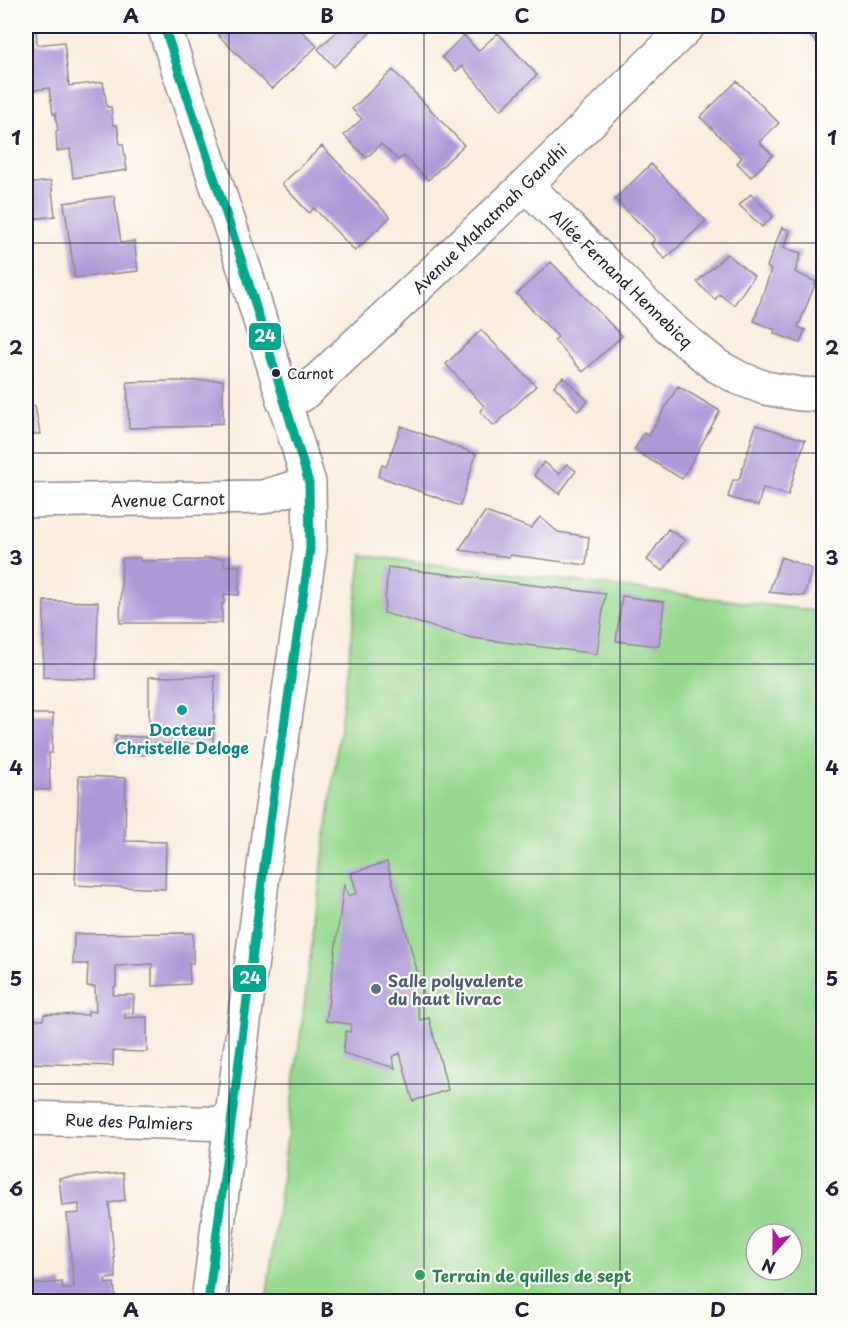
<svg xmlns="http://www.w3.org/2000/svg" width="849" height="1327" viewBox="0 0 849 1327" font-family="'Playpen Sans',sans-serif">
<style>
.pitch{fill:#97d88f;stroke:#5c7d65;stroke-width:1.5;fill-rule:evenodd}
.building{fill:#ad99d8}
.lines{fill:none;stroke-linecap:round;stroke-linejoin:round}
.minor-casing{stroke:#8e888c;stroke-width:36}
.minor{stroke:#fff;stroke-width:33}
.bus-1-casing{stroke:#fdfcf7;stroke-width:14}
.bus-1{stroke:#00a98b;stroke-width:9}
.grid{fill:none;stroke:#22223b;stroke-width:1.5;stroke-opacity:0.55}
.bus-dot{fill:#22223b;stroke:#fdfcf7;stroke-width:2}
.culture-dot{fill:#0f9aa8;stroke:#fdfcf7;stroke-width:2}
.service-dot{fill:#5c6f8a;stroke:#fdfcf7;stroke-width:2}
.leisure-dot{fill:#2e9e5b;stroke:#fdfcf7;stroke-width:2}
.labels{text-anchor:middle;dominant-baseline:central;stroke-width:4.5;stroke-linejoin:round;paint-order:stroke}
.bus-label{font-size:14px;fill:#22223b;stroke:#fdfcf7;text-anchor:start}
.street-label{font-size:16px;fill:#22223b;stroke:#fdfcf7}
.culture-label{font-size:16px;font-weight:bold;fill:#0d838f;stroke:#fdfcf7}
.service-label{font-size:16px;font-weight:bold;fill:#4e5e75;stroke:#fdfcf7;text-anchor:start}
.leisure-label{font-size:16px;font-weight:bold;fill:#27864d;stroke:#fdfcf7;text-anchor:start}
.line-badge{stroke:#fdfcf7;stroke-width:2}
.badge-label{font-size:16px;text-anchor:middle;font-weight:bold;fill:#fff}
.neatline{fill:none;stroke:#22223b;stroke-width:2}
.grid-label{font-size:20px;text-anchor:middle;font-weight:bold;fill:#22223b}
</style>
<rect width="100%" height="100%" fill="#fdfcf7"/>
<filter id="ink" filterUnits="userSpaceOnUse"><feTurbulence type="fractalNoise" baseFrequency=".0167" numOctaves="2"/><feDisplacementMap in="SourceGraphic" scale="12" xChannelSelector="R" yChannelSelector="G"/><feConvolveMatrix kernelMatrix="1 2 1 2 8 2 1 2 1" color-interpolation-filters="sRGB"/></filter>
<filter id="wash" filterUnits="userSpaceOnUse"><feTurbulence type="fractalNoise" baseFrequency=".008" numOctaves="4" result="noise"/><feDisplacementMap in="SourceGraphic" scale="24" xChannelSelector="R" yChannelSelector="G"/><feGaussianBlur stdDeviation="1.35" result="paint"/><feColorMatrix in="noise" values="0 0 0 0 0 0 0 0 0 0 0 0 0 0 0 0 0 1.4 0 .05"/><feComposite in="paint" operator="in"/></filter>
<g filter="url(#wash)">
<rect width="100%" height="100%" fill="#f9eddd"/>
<path class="pitch" d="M 362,555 L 823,612 L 823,1301 L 266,1302 ZM 756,1234 L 792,1234 L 792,1270 L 756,1270 Z"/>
<g id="blocks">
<path class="building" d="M 26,26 L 36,26 L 37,45 L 64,42 L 69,86 L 103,82 L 107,107 L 111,107 L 113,125 L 117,125 L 120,144 L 123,144 L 127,170 L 73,178 L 70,149 L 57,151 L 56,131 L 58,131 L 55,113 L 53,114 L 49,88 L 26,91 Z
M 227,26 L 297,26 L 317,46 L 272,89 L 218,35 Z
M 343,26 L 362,26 L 370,33 L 334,67 L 318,49 Z
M 800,26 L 824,26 L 824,50 Z
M 498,33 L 537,75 L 501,110 L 462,66 L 456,71 L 442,57 L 464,35 L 478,51 Z
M 393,70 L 464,145 L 428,180 L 404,156 L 398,160 L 381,144 L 366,158 L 344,135 L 362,119 L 352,109 Z
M 737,81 L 779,123 L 759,142 L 773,155 L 751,177 L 737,163 L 742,158 L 700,117 Z
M 322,146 L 390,217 L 355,251 L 314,208 L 309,213 L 282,184 Z
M 651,164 L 706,221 L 665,259 L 651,244 L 655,239 L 615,199 Z
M 51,181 L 55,216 L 26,220 L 26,184 Z
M 751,194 L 773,216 L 762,227 L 739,205 Z
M 114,196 L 121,243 L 134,241 L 138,271 L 75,278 L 64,203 Z
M 782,227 L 790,231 L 784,248 L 801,253 L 795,272 L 816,282 L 798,327 L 805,330 L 800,343 L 774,333 L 775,330 L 754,321 L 771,270 L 767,267 Z
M 727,254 L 754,276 L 734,305 L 719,294 L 715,300 L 697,282 Z
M 551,262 L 622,336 L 583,372 L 554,340 L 558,337 L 517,294 Z
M 481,330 L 536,386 L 494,426 L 480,411 L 484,406 L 446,364 Z
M 563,377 L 588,401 L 578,411 L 554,386 Z
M 223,380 L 223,423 L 209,424 L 210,426 L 129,428 L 127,382 Z
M 678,386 L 720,411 L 682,479 L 634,450 L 644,433 L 649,436 Z
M 26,406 L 35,406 L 40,434 L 26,434 Z
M 756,425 L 805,440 L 788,495 L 763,488 L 758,506 L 728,497 L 733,480 L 739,480 Z
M 401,426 L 476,454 L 460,506 L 378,476 L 382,465 L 386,467 Z
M 544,462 L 559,474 L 567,464 L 576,471 L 559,494 L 534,475 Z
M 485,512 L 531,528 L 540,517 L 558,532 L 589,537 L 586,565 L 511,555 L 509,557 L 459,550 Z
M 668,529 L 685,540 L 663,571 L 647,560 Z
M 781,557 L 812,569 L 804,596 L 769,592 Z
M 122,558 L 140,558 L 140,561 L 203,560 L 205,558 L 224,558 L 224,566 L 239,566 L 239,595 L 224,594 L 224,604 L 222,604 L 222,623 L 120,623 Z
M 388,567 L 605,594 L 597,654 L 472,638 L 384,613 Z
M 622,596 L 664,602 L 659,646 L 616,641 Z
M 44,601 L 98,602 L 96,679 L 43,677 Z
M 215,676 L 213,744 L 149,743 L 149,677 Z
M 26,714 L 53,714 L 52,753 L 49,753 L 50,790 L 26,789 Z
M 115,736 L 146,737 L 145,755 L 115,754 Z
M 79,776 L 126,778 L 125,841 L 166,842 L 165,889 L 75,885 Z
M 387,862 L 426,1003 L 417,1006 L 420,1020 L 429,1018 L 448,1090 L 413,1101 L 400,1053 L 392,1057 L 395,1068 L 343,1053 L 346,1031 L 350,1032 L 351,1024 L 326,1021 L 344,884 L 348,896 L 357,893 L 351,873 Z
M 193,933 L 193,963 L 189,963 L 190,984 L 152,986 L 152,964 L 116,966 L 116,986 L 114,987 L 113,995 L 134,995 L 133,1013 L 125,1012 L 125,1018 L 147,1017 L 147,1052 L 113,1051 L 113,1066 L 26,1063 L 26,1019 L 43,1020 L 44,1014 L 88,1015 L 88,1011 L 96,1012 L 95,987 L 87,986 L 88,964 L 73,964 L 74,934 Z
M 123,1173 L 125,1200 L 109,1203 L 116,1278 L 105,1279 L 106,1284 L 114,1283 L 116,1302 L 26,1302 L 26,1285 L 62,1282 L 63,1289 L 74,1288 L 67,1214 L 79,1213 L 79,1204 L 62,1206 L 59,1178 Z"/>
</g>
</g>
<g filter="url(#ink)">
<use href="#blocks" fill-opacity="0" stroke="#8e888c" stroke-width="1.5"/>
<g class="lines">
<g class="minor-casing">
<path id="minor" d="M 164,26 L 246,274 L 309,483 L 310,549 L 269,828 L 208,1302
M 526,185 L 670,328 L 717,366 L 739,378 L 765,388 L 800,394 L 824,395
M 283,401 L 302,395 L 526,185 L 688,26
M 26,501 L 263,497 L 309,483
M 26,1118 L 232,1124"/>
</g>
<use href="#minor" class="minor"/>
<g class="bus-1-casing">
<path id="bus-1" d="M 164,26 L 246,274 L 309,483 L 310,549 L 269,828 L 208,1302"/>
</g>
<use href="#bus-1" class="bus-1"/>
</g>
</g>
<path class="grid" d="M 229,26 L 229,1302M 424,26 L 424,1302M 620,26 L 620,1302M 26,243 L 824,243M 26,453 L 824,453M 26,664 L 824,664M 26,874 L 824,874M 26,1084 L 824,1084"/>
<circle class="bus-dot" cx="276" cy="373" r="5"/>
<circle class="culture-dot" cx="182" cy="710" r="6"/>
<circle class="service-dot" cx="376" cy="989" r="6"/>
<circle class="leisure-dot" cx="420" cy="1275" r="6"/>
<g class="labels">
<g class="bus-label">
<text x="287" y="373">Carnot</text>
</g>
<g class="street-label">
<text transform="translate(489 218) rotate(-44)">Avenue Mahatmah Gandhi</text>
<text transform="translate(622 278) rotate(44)">Allée Fernand Hennebicq</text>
<text transform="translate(168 499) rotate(-1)">Avenue Carnot</text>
<text transform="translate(129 1121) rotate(2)">Rue des Palmiers</text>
</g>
<g class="culture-label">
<text x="182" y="729">Docteur<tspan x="182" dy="18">Christelle Deloge</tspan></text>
</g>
<g class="service-label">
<text x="388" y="980">Salle polyvalente<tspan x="388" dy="18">du haut livrac</tspan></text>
</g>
<g class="leisure-label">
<text x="432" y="1275">Terrain de quilles de sept</text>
</g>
</g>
<g class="line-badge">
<rect x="248" y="322" width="34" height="29" rx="6" fill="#00a98b"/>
<rect x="232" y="964" width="35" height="29" rx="6" fill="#00a98b"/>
</g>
<g class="badge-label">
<text x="265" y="342">24</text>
<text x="250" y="984">24</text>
</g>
<rect width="849" height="1327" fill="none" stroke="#fdfcf7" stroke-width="66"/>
<g transform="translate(774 1252) rotate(201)"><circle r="28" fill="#fdfcf7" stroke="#a5a5ac" stroke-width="1.5"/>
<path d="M0-4.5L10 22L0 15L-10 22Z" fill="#b5179e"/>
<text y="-9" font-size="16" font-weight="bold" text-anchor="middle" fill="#22223b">N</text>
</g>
<rect x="33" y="33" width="783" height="1261" class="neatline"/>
<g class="grid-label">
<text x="131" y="23">A</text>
<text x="327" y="23">B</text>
<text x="522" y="23">C</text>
<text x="718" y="23">D</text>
<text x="16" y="145">1</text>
<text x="832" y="145">1</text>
<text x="16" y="355">2</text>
<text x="832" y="355">2</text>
<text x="16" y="565">3</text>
<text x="832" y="565">3</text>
<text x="16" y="775">4</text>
<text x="832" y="775">4</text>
<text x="16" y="986">5</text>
<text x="832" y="986">5</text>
<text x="16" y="1196">6</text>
<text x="832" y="1196">6</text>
<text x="131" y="1317">A</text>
<text x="327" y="1317">B</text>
<text x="522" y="1317">C</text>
<text x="718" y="1317">D</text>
</g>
</svg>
